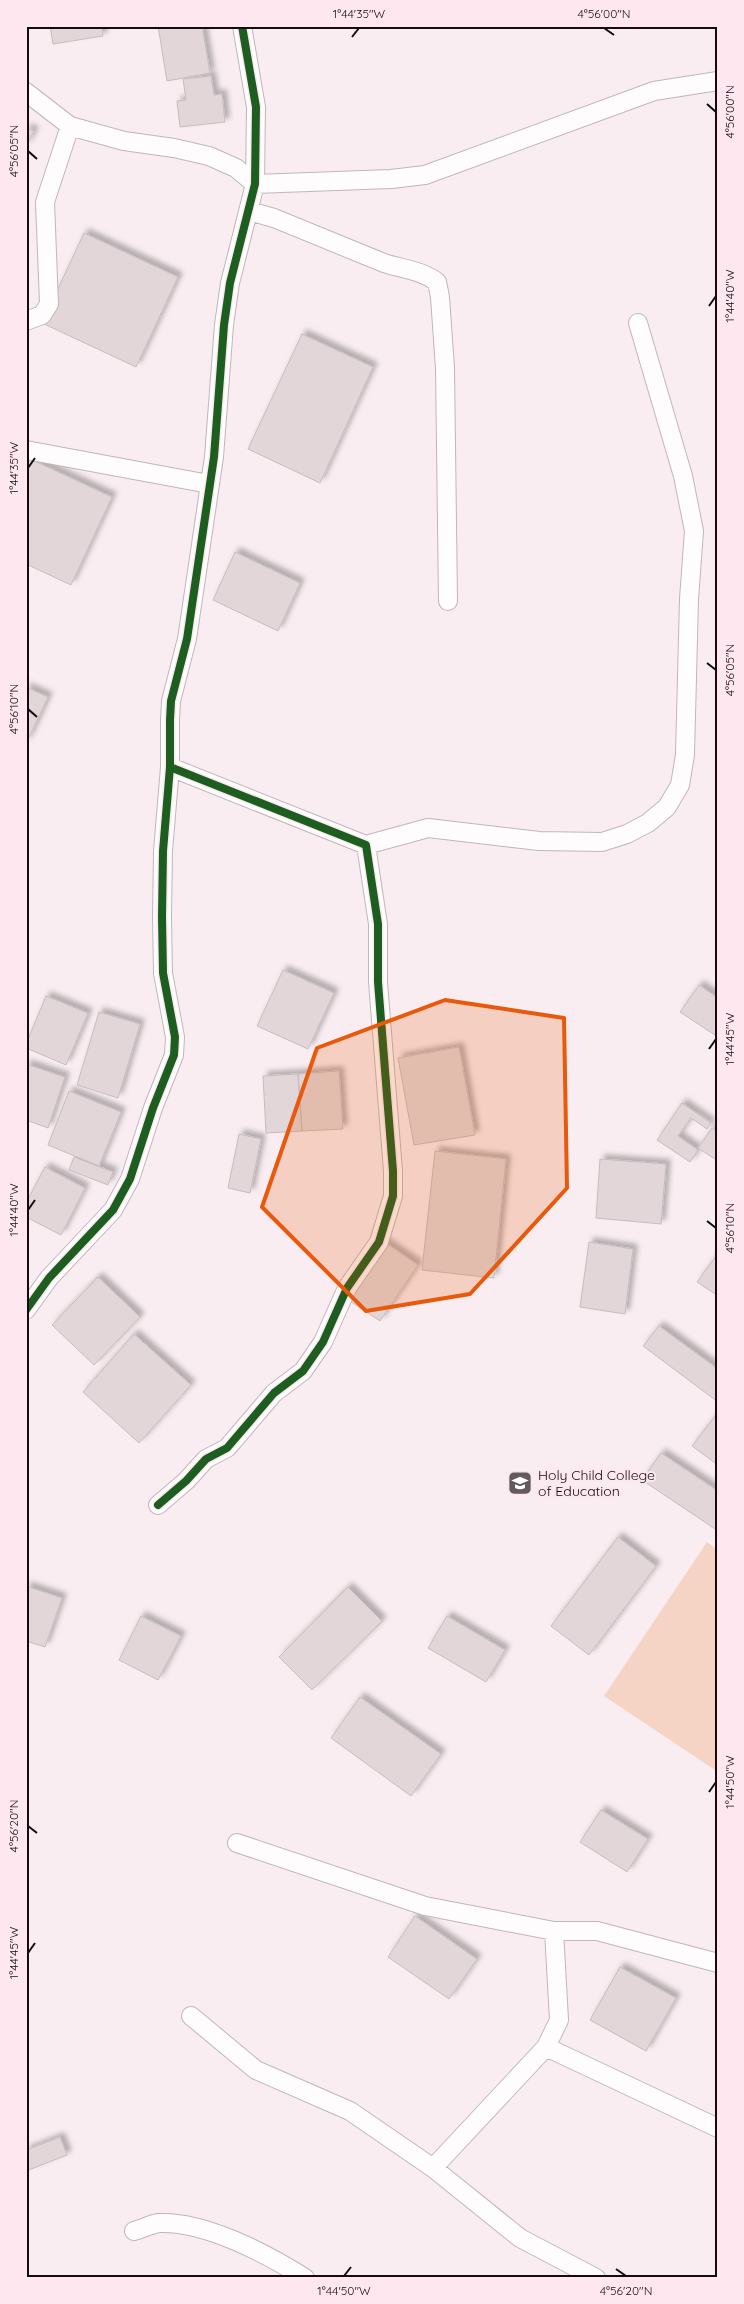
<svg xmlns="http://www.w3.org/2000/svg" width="744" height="2304" viewBox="0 0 744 2304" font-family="Quicksand,sans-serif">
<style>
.green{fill:#f5d4c5}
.building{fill:#e2d6d8;stroke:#c7bcbd;filter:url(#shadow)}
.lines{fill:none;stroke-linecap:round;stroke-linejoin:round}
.street-casing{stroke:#c1b6ba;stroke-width:20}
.street{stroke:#fefcfd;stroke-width:18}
.cycleway-casing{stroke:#ffe7f0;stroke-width:11}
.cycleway{stroke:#1b5e20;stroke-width:8}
.marked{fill:#e8590c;fill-opacity:0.2;stroke:#e8590c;stroke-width:4;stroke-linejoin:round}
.ticks{fill:none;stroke:#140b0f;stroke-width:2}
.labels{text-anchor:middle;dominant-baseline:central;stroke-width:4;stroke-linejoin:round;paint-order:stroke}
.poi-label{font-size:14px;fill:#140b0f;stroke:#ffe7f0;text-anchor:start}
.neatline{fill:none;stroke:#140b0f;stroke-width:2}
.ticks-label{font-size:12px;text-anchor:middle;fill:#140b0f}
</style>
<defs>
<filter id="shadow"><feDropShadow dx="4.5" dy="-4.5" stdDeviation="2.5" flood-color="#0004"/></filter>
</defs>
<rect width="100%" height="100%" fill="#f9edf1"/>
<path class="green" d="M 707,1542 L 718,1550 L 718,1772 L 604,1696 Z"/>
<path class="building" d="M 50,26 L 102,26 L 103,36 L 53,44 Z
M 158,26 L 202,26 L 210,73 L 167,81 Z
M 211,76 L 214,95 L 222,94 L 225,122 L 180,127 L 177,101 L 186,100 L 183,79 Z
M 26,128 L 34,131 L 26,147 Z
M 84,233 L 178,277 L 136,367 L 42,323 Z
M 302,334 L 373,367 L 320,483 L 248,449 Z
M 26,457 L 112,497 L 71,585 L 26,564 Z
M 235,552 L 300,583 L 278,631 L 213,600 Z
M 26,687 L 48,697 L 26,744 Z
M 283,970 L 334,993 L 308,1049 L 257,1026 Z
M 699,985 L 718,998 L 718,1037 L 680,1012 Z
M 46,996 L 88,1013 L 66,1065 L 26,1048 L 26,1044 Z
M 99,1012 L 140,1024 L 118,1098 L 77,1085 Z
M 459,1047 L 475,1135 L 414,1145 L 398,1058 Z
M 26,1064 L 65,1077 L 48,1128 L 26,1120 Z
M 339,1071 L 343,1129 L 302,1131 L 298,1074 Z
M 298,1074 L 302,1131 L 266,1133 L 263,1076 Z
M 69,1091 L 121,1112 L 99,1166 L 48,1145 Z
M 682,1103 L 711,1123 L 707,1129 L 691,1118 L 678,1136 L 698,1150 L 690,1162 L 657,1140 Z
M 712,1128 L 718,1132 L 718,1161 L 698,1148 Z
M 239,1134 L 261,1139 L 250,1193 L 228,1188 Z
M 435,1151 L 506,1159 L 494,1278 L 422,1270 Z
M 74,1157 L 113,1172 L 108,1185 L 69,1170 Z
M 600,1159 L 666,1164 L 661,1224 L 596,1218 Z
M 45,1167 L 85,1188 L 61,1235 L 26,1217 L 26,1203 Z
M 383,1241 L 418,1265 L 380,1321 L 344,1297 Z
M 589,1242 L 633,1249 L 625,1314 L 580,1307 Z
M 716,1256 L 718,1257 L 718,1296 L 697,1282 Z
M 98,1277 L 140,1317 L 94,1365 L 52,1325 Z
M 659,1326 L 718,1369 L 718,1402 L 643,1346 Z
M 134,1334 L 191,1385 L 139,1443 L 83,1392 Z
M 716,1415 L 718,1416 L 718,1465 L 692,1446 Z
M 661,1453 L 718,1491 L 718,1531 L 642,1480 Z
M 618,1537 L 656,1566 L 589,1655 L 551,1626 Z
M 26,1586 L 62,1598 L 45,1647 L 26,1641 Z
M 348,1587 L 382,1621 L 312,1690 L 279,1657 Z
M 141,1616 L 181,1636 L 158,1680 L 119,1660 Z
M 447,1616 L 505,1650 L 486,1682 L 428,1648 Z
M 360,1697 L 441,1754 L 411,1796 L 331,1738 Z
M 601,1810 L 648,1839 L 627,1872 L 580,1842 Z
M 415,1916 L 477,1959 L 449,1999 L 388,1957 Z
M 620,1967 L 676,1998 L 646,2051 L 590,2020 Z
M 60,2137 L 67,2155 L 26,2171 L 26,2150 Z"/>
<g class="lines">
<g class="street-casing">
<path id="street" d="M 26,92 L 70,126
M 249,211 L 274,218 L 384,263 C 402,269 421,270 437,282 L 440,297 L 445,368 L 448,601
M 26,321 L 42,315 L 49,304 L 45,202 L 70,126 L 124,141 L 174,148 L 209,156 L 236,168 L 255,184 L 391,179 L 425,175 L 654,91 L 718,81
M 26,450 L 209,484
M 366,845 L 428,828 L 539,841 L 602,842 L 627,834 L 648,823 L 667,807 L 680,785 L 685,755 L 689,599 L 694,531 L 683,476 L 638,323
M 26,1310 L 49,1278 L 113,1210 L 130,1179 L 153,1108 L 174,1055 L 175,1037 L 163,973 L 162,917 L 163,851 L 170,767 L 170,720 L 171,701 L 187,639 L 214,457 L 224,325 L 230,283 L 255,184 L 256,107 L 242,26
M 158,1505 L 186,1481 L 206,1459 L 227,1448 L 274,1393 L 303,1371 L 323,1342 L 347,1288 L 379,1242 L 393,1196 L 393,1171 L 378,982 L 378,924 L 366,845 L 170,767
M 237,1843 L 425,1906 L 554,1931 L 597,1931 L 718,1963
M 191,2016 L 256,2070 L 350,2111 L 433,2168 L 520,2238 L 596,2278
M 546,2047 L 718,2128
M 433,2168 L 546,2047 L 559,2020 L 554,1931
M 134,2231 C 142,2229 151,2224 159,2223 C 205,2221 267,2254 305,2278"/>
</g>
<use href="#street" class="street"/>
<g class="cycleway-casing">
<path id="cycleway" d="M 26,1310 L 49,1278 L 113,1210 L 130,1179 L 153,1108 L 174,1055 L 175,1037 L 163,973 L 162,917 L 163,851 L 170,767 L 170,720 L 171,701 L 187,639 L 214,457 L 224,325 L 230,283 L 255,184 L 256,107 L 242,26
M 158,1505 L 186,1481 L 206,1459 L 227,1448 L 274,1393 L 303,1371 L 323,1342 L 347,1288 L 379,1242 L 393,1196 L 393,1171 L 378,982 L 378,924 L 366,845 L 170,767"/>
</g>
<use href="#cycleway" class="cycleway"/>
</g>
<path class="marked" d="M 445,1000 L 564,1018 L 567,1188 L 470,1294 L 366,1311 L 262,1207 L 317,1048 Z"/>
<path class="ticks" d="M 604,28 L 614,35M 352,37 L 359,28M 707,104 L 716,112M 28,151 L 37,159M 709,306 L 716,296M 28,468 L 35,458M 707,663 L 716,670M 28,709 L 37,717M 709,1049 L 716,1039M 28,1210 L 35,1200M 707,1221 L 716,1228M 709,1792 L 716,1782M 28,1826 L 37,1833M 28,1953 L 35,1943M 616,2269 L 626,2276M 344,2276 L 351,2267"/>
<defs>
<g id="university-square" transform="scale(1.25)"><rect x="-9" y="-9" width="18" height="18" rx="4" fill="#645a5e" stroke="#ffe7f0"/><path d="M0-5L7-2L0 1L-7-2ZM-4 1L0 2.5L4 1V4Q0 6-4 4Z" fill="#fff"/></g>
</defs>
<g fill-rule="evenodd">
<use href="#university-square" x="520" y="1483"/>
</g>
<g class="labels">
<g class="poi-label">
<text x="538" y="1475">Holy Child College<tspan x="538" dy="16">of Education</tspan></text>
</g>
</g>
<rect width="744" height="2304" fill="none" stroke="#ffe7f0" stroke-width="55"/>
<rect x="28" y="28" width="688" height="2248" class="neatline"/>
<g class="ticks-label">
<text x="359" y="18">1°44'35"W</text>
<text x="604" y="18">4°56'00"N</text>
<text transform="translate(730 112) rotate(-90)" y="4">4°56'00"N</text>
<text transform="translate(14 151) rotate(-90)" y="4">4°56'05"N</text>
<text transform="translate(730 296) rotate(-90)" y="4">1°44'40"W</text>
<text transform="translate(14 468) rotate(-90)" y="4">1°44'35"W</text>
<text transform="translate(730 670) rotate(-90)" y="4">4°56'05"N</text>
<text transform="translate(14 709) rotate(-90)" y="4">4°56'10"N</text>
<text transform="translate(730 1039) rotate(-90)" y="4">1°44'45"W</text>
<text transform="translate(14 1210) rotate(-90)" y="4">1°44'40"W</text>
<text transform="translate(730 1228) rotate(-90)" y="4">4°56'10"N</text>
<text transform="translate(730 1782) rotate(-90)" y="4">1°44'50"W</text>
<text transform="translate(14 1826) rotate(-90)" y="4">4°56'20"N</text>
<text transform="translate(14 1953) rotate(-90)" y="4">1°44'45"W</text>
<text x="344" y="2295">1°44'50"W</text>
<text x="626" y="2295">4°56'20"N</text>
</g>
</svg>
